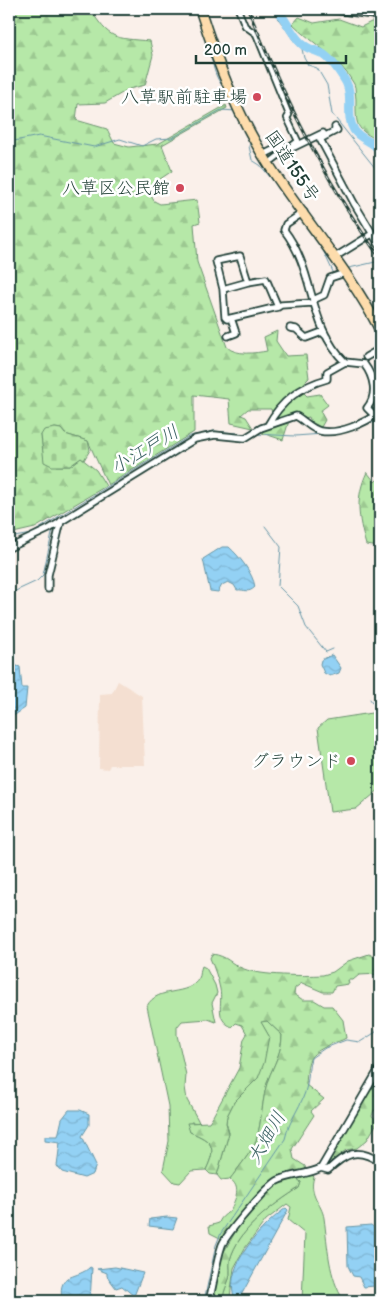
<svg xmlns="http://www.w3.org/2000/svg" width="389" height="1310" viewBox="0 0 389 1310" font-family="'Balsamiq Sans','Klee One',sans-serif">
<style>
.built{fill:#f4dfd1}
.grass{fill:#b6e8a8;stroke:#6a926e}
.forest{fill:url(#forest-firs);stroke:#6a926e}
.cemetery{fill:url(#cemetery-stones);stroke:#6a926e}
.water{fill:url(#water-waves);stroke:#6596a7}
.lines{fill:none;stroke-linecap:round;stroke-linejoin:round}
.stream{stroke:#6596a7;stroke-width:1}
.river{stroke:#93d1f4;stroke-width:9}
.pedestrian-casing{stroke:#1f3d34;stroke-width:8}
.minor-casing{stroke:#1f3d34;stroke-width:9}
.trunk-casing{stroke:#1f3d34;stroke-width:12}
.pedestrian{stroke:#fff;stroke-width:4.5}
.minor{stroke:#fff;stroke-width:5.5}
.trunk{stroke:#fddcac;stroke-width:9}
.rail-casing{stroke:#1f3d34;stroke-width:3}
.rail{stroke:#fff;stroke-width:1;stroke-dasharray:4;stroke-linecap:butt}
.poi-dot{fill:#d1495b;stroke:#fff;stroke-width:2}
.labels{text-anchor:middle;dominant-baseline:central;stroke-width:5;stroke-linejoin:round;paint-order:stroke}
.poi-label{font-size:18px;fill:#1f3d34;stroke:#fff;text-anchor:end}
.street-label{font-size:18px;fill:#1f3d34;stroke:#fff}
.water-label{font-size:19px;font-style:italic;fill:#3c6264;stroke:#fff}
</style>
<defs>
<pattern id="forest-firs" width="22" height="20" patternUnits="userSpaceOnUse" patternTransform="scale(1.25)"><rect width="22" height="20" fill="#b6e8a8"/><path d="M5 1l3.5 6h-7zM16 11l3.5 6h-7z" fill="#9cc891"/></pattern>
<pattern id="cemetery-stones" width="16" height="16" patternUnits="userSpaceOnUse" patternTransform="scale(1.25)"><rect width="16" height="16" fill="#b6e8a8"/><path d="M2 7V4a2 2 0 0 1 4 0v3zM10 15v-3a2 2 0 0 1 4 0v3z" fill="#9cc891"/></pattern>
<pattern id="water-waves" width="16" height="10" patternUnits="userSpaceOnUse" patternTransform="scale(1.25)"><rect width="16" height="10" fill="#93d1f4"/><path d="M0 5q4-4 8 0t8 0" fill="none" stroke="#7eb4d2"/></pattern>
</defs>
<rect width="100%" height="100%" fill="#faf0ea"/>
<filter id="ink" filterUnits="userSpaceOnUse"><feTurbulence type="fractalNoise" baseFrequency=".02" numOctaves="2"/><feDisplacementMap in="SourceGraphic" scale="10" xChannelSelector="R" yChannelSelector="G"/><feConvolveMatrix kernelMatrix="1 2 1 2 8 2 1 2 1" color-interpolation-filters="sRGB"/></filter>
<g filter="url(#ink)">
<path class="built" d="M 118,681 L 142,696 L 145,765 L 110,765 L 108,769 L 99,768 L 100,694 L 112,693 Z"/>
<path class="grass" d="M 378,712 L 380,715 L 380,789 L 356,809 L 330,812 L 318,728 L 327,720 Z
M 202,966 L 206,968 L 215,985 L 217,993 L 212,1003 L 216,1022 L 208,1019 L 182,1021 L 177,1027 L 177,1035 L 186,1075 L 185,1087 L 187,1100 L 198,1120 L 199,1123 L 191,1122 L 190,1132 C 213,1141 217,1147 206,1170 L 191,1171 L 180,1183 L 174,1182 L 163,1170 L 169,1141 L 168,1106 L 147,1006 C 158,985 188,998 199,978 C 201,975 200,970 202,966 Z
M 260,1021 L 267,1021 L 282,1035 C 282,1052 274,1064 268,1080 C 262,1098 262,1122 256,1141 C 253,1150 236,1171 230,1179 L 221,1180 L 217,1175 L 229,1133 L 226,1123 L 227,1116 L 234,1102 L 258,1078 L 269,1036 Z
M 312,1175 L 314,1177 C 308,1194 322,1204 324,1218 C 328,1247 328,1276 344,1301 L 302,1301 L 305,1234 L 288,1220 L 291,1207 L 287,1204 L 266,1220 L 245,1248 L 234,1268 L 230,1297 L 235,1301 L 223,1301 C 223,1293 226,1287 229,1279 C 231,1273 229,1266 230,1260 C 238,1229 274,1204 299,1188 L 301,1182 L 297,1179 Z"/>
<path class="forest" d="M 9,9 L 90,9 C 110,40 114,38 150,41 L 153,55 L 145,85 L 129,89 L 105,103 L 78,104 L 76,120 L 107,129 L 114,143 L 129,147 L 158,144 L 226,105 L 227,108 L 162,145 L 172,171 L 147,188 L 154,201 L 160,204 L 197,200 L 200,222 L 194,224 L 197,262 L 227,347 C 236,356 256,353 267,351 L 264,337 L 277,331 L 276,341 L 286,356 L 306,355 L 309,378 L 299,388 L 307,396 L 320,394 L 328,405 L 320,411 L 325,420 L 321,427 L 311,422 L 309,417 L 289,421 L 283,440 L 262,433 L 263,430 L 275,425 L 271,409 L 248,409 L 241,415 L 246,417 L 253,428 L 231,423 L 229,399 L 194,395 L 194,432 L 108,485 L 88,441 L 65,434 L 61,429 L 55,428 L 41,435 L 43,452 L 56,466 L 70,466 L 81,458 L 96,470 L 106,486 L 35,528 L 9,534 Z
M 299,17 L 314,23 L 339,19 L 361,27 L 371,22 L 380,22 L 380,141 C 355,129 356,126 356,99 C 355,94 356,88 354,84 C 340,58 313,44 293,24 Z
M 367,472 L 375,482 L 380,477 L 380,547 L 366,545 C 358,517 355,498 367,472 Z
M 212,954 C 228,956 230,964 244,969 C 262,976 302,976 323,975 L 333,972 L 348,961 L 369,954 C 377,957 380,966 380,974 L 359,975 L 353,980 L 348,980 L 349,984 L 335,986 L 332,992 L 323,992 L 302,983 L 295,988 L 294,994 L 303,1000 L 314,1000 L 324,1006 L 332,1006 L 343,1020 L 346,1038 C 341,1041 336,1042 331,1044 C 306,1056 308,1059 306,1085 L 324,1099 L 311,1111 L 314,1115 L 292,1149 L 294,1159 L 305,1166 L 306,1171 L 277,1178 L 222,1239 L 210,1233 L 209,1226 L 219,1223 C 221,1215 229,1214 232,1207 C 236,1197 241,1187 230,1179 C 236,1171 253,1150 256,1141 C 262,1122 262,1098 268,1080 C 274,1064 282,1052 282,1035 L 267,1021 L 261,1022 L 269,1036 L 264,1063 L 258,1078 L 234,1102 L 227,1116 L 226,1123 L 229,1133 L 217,1175 L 210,1174 L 206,1170 C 217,1147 213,1141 190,1132 L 187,1123 L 209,1122 L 213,1116 L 239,1068 L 244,1039 L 247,1034 L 242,1025 L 236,1023 L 232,1027 C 214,1019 223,1004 220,989 C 218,978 214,968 210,958 Z
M 380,1073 L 380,1113 L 374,1110 L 372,1116 L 378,1121 L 367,1140 L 357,1148 L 346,1150 L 332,1161 L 328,1161 Z
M 297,1179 L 301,1182 L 299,1188 C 274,1204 238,1229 230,1260 C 229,1266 231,1273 229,1279 C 226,1287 223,1293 223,1301 L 212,1301 L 222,1255 L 237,1229 L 272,1189 L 282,1182 Z"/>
<path class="cemetery" d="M 55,428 L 61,429 L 65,434 L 88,441 L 90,450 L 84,460 L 81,458 L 70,466 L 52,466 L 44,462 L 41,435 L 44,430 Z"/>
<path class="water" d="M 222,547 L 229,547 C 239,556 253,573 255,587 C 248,594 245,589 237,590 L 234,585 L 228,582 L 222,585 L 218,592 L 210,591 L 203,559 Z
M 332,655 L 341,668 L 339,673 L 330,676 L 324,673 L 320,664 L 321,660 Z
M 10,661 L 11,664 L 20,667 L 22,688 L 27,688 L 25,708 L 9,719 Z
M 69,1110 L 80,1110 L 89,1114 L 89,1125 L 82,1136 L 96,1165 L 93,1174 L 84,1178 L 62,1172 L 57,1166 L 60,1142 L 45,1140 L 45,1136 L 58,1136 L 62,1119 Z
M 286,1208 L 288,1210 L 239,1299 L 234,1297 C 224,1265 262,1225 286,1208 Z
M 167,1217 L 177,1218 L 173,1229 L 149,1226 L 150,1219 Z
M 371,1225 L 380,1232 L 380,1289 L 375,1286 L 364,1287 L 359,1277 L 353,1276 L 348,1266 L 347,1227 Z
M 90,1267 L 92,1268 L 90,1301 L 68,1301 L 62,1298 C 57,1272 79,1279 90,1267 Z
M 115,1267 L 143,1273 L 134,1296 L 122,1286 L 116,1288 L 107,1276 L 107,1273 L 97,1269 Z"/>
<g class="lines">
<path class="stream" d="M 276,17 C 287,27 290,40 302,49 L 304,58 L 308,65 L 317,68 L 327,85 L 332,114 L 380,174
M 209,50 C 214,65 213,76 225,89
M 251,141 L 249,146 L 252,160 L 260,165 L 276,184
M 9,142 L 39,136 L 94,147 L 120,139 L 142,146 L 156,139 L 172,138 L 221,110 L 236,111
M 322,248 L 334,274 L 340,271
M 349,268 L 380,261
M 363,425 L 380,421
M 352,430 L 360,427
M 255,434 L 295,436 L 323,434
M 54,523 L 58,517 L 190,436 L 214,431 L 248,434
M 265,526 L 281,547 L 278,586 L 298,606 L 306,627 L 326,652 L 333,649
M 9,538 L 31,534 L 58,517
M 9,594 L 37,581 L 43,575 L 53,529
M 370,699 L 380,714
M 204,1301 L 216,1245 L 221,1233 L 285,1139 C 289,1119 303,1105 307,1085 C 309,1076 308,1067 311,1058 L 325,1048 L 346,1040 L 360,1042 L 376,1032 L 380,1024"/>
<path class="river" d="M 277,9 C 286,20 291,33 301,43 C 307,49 314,50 321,53 C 331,58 340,72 346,82 C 354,97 345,116 354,130 C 360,140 375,141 380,152
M 380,266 L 380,268
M 380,300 L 380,306"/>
<g class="pedestrian-casing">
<path id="pedestrian" d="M 238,9 L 245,26 L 256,34 L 289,115 L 287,118 L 298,141 L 273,160"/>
</g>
<g class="minor-casing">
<path id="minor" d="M 327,9 L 380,16
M 335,127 L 337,130 L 320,139 L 354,203 L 380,246
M 263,155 L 281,146 L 294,147 L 323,133
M 335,257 L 372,234
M 223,289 L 248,282
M 313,300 L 324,295 L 330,278 L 345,273
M 278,307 L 266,279 L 248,282 L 240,256 L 216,261 L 223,289 L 225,317 L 227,319 L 278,307 L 281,305 L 312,303
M 290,328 L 296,329 L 306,338 L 322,332 L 327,337
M 228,336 L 236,333 L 231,318
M 366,357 L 380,349
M 345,362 L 364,364 C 374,377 378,395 367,408 L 375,416
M 268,425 C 281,401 301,386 327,379 L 327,372 L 345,362 C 307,325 316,271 284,230 L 286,224 L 304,212
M 9,548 L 49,529 L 195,439 L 215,435 L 245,438 L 261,428 L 296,416 C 304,420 311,429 320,431 C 339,435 365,423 380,412
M 48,589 L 48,575 L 61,521
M 321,1168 L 328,1170 C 346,1153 357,1147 380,1162
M 209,1301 C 214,1283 216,1262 222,1245 C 227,1233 266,1188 277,1181 C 290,1174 308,1175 321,1168 L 380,1067"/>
</g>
<g class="trunk-casing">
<path id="trunk" d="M 200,9 C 217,63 238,117 269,165 C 305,221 349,270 380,330"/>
</g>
<use href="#pedestrian" class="pedestrian"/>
<use href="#minor" class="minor"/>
<use href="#trunk" class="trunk"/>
<g class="rail-casing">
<path id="rail" d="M 248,9 C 283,95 325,182 380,258"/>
</g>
<use href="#rail" class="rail"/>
</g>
</g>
<g class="poi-dot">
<circle cx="257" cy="97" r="5"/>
<circle cx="180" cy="188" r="5"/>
<circle cx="351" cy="761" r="5"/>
</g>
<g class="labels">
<g class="poi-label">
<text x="247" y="97">八草駅前駐車場</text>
<text x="170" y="188">八草区公民館</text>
<text x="341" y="761">グラウンド</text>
</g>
<g class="street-label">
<text transform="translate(292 166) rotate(56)">国道155号</text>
</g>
<g class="water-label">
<text transform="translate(145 450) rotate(-31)">小江戸川</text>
<text transform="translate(267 1138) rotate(-60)">大畑川</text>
</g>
</g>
<rect width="389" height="1310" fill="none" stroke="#fff" stroke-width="30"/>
<rect x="15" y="15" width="359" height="1280" fill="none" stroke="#1f3d34" stroke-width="2" filter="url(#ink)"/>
<path d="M196 55v8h150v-8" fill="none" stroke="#1f3d34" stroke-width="2.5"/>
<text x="204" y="55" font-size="15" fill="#1f3d34" stroke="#ffffff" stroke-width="4" paint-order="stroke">200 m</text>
</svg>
